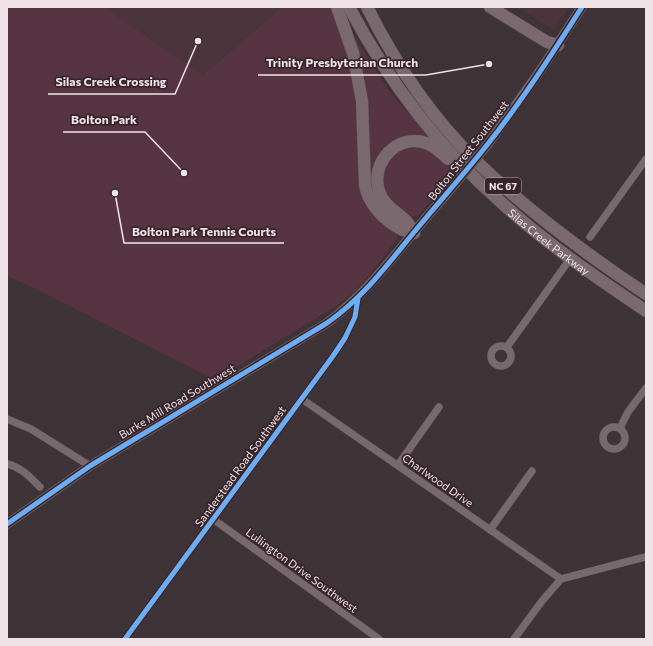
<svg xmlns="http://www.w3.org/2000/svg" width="653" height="646" viewBox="0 0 653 646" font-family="Commissioner,sans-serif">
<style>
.built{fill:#4c343d}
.green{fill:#563441}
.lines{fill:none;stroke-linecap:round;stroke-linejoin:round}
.minor-casing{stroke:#5a5054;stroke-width:8}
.tertiary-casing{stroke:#5a5054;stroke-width:10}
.primary-casing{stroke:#5a5054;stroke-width:13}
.minor{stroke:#78696e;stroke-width:7}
.tertiary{stroke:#78696e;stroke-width:9}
.primary{stroke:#7a696e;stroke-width:12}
.tertiary-bridge-casing{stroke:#5a5054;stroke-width:10;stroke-linecap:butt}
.tertiary-bridge{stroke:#78696e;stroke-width:9}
.cycleway-casing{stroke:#38252c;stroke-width:8}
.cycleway{stroke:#6dadf4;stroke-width:5}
.labels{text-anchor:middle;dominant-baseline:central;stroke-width:3.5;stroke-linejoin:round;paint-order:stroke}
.shield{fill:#38252c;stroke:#b9aaaf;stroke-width:1}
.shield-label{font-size:10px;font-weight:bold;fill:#f0e3e7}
.street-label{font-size:11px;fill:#f0e3e7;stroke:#38252c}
.leader{fill:none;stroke:#f0e3e7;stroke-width:1.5}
.callout-dot{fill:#f0e3e7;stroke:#38252c;stroke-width:1.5}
.callout-label{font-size:12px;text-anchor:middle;font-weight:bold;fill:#f0e3e7;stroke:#38252c;stroke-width:3.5;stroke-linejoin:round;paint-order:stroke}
</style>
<rect width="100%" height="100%" fill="#3e3337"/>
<path class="built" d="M 104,7 L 282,7 L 203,75 Z
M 517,7 L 569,7 L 554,30 Z"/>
<path class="green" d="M 7,7 L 104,7 L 203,75 L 282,7 L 332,7 L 346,47 L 354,90 L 358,125 L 361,189 L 395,232 L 398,238 L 371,273 L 353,293 L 333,308 L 215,380 L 36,289 L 7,276 Z
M 354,36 L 392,95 L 437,145 L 404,139 L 374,179 L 368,179 Z
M 420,145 L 443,157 L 455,171 L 419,215 L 411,217 L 385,197 L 381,174 C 395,150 393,151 420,145 Z"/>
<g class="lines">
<g class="minor-casing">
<path id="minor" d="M 590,237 L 646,159
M491 356a10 10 0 1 1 20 0a10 10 0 1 1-20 0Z
M 507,347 L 570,259
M 302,399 L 561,579
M 7,419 L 31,429 L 90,466
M603 438a11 11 0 1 1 22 0a11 11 0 1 1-22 0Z
M 620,428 L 628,412 L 646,388
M 7,464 C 21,467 31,478 40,487
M 398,465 L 439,407
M 213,519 L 379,639
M 490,530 L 532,471
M 125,639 L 333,356 L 345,338 L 355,317 L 358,298
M 514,639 L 542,601 L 561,579 L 645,557"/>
</g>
<g class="tertiary-casing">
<path id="tertiary" d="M 488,144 L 542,68 L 582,7
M 7,524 L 90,466 L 327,323 C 362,297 387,265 414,232 C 427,216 441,201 454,185"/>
</g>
<g class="primary-casing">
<g id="primary">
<path d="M 337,7 L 353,53 L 362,101 L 365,185 C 368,203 383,219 399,228 C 403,231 409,231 414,233"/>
<path id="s1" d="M 349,7 C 388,81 440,149 503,204 C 547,244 597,278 646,311"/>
<path d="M 367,7 C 395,63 432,118 477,162 C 529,212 586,254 646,294"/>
<path d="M 490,7 L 547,42 L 558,45"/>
<path d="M 414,233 C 411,228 409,223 405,220 C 395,210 383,205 379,191 C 370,163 397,133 426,143 C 435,146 442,153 448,159"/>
</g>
</g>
<use href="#minor" class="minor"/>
<use href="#tertiary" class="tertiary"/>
<use href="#primary" class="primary"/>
<g class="tertiary-bridge-casing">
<path id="tertiary-bridge" d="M 454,185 L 488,144"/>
</g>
<use href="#tertiary-bridge" class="tertiary-bridge"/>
<g class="cycleway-casing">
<path id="cycleway" d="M 7,524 L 90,466 L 327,323 C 364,297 387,265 415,231 C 439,202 464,174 487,145 C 522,101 552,54 582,7
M 125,639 L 333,356 L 345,338 L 355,317 L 358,298"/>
</g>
<use href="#cycleway" class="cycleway"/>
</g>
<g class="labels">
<rect class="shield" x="485" y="178" width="36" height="16" rx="3"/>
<g class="shield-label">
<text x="503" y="186">NC 67</text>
</g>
<g class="street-label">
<text transform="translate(468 150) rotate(-52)">Bolton Street Southwest</text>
<text stroke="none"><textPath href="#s1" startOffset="311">Silas Creek Parkway</textPath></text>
<text transform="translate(177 401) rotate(-31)">Burke Mill Road Southwest</text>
<text transform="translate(240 466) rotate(-54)">Sanderstead Road Southwest</text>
<text transform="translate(438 480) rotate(35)">Charlwood Drive</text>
<text transform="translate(302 570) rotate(36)">Lullington Drive Southwest</text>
</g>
</g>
<path class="leader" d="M489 64L426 75H258M198 41L175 94H48M184 173L145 132H63M115 193L124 243H284"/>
<g class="callout-dot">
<circle cx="489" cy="64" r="4"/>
<circle cx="198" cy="41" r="4"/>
<circle cx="184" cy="173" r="4"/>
<circle cx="115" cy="193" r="4"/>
</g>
<g class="callout-label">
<text x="342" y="67">Trinity Presbyterian Church</text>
<text x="111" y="86">Silas Creek Crossing</text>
<text x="104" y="124">Bolton Park</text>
<text x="204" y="236">Bolton Park Tennis Courts</text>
</g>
<rect width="653" height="646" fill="none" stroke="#f0e3e7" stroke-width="16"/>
</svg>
